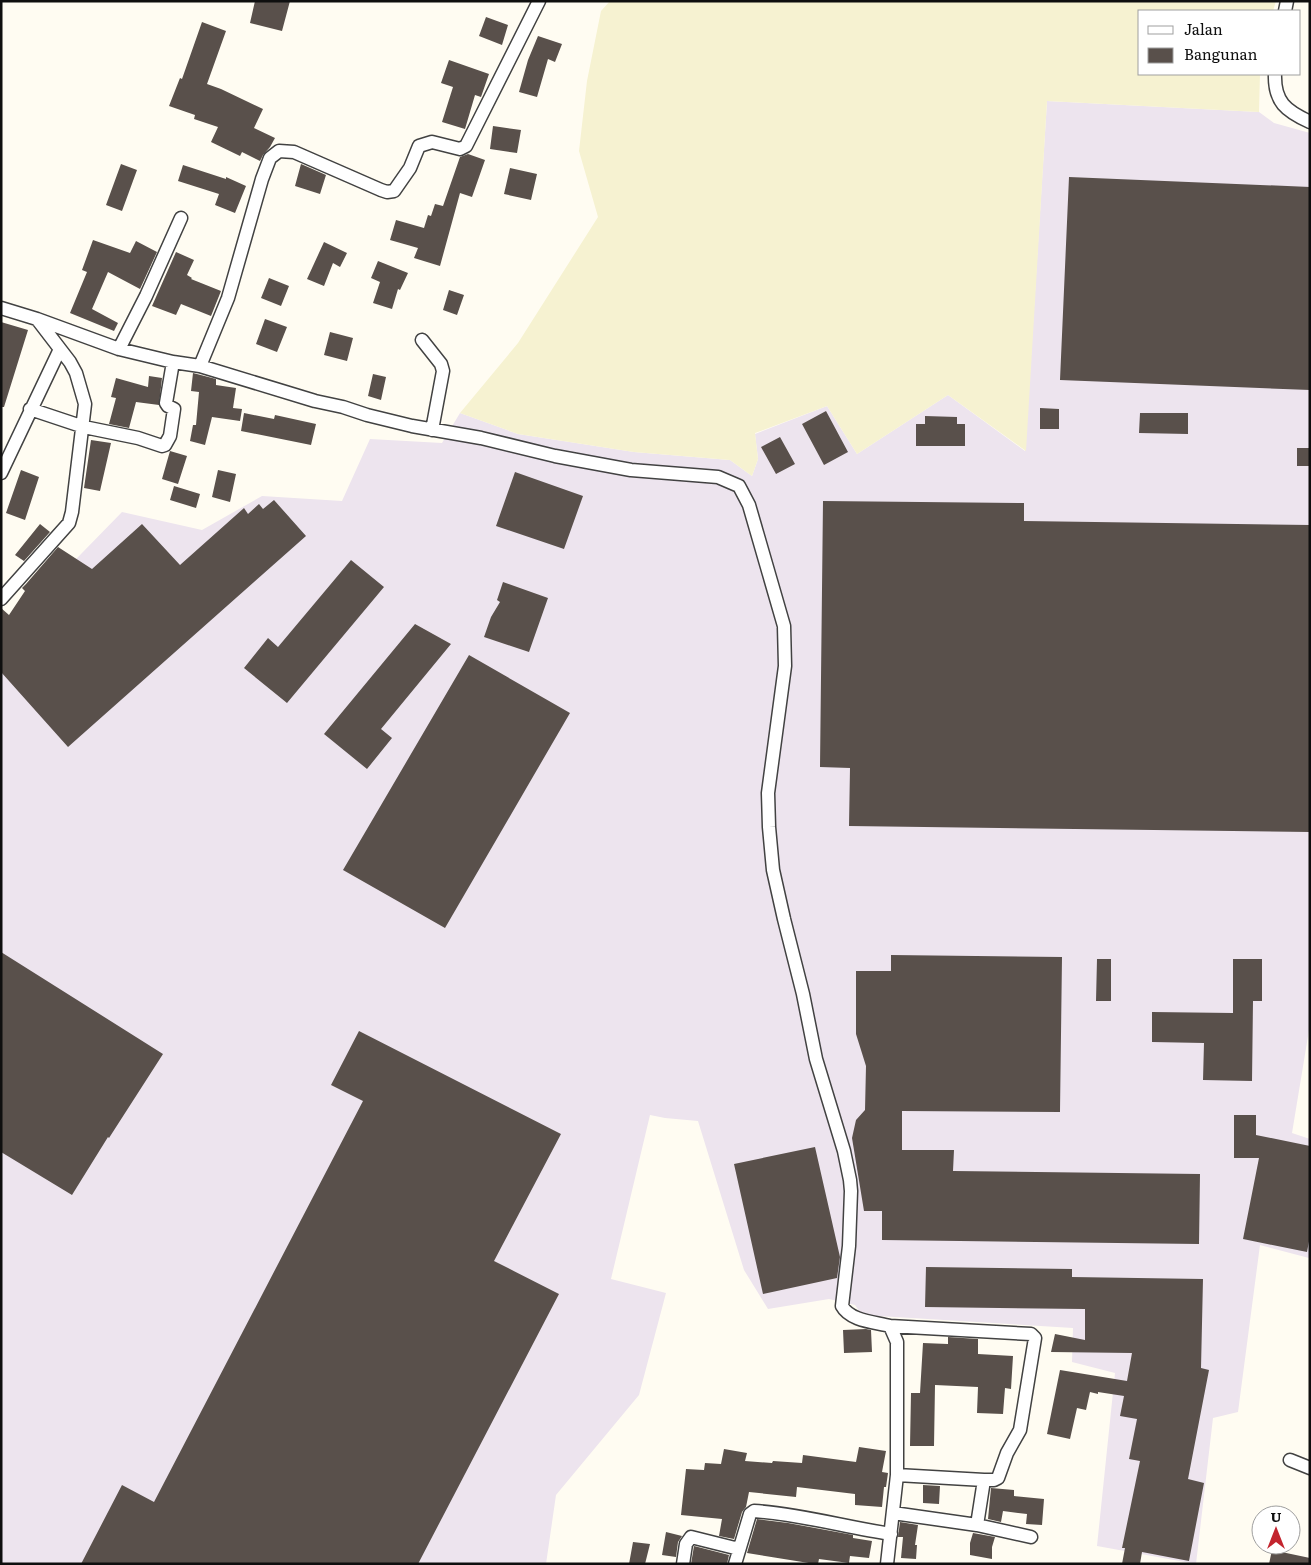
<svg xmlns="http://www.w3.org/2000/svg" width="1311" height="1565" viewBox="0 0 1311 1565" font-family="Literata,serif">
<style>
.industrial{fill:#ede4ee}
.farmland{fill:#f6f2d1}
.building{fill:#59504b}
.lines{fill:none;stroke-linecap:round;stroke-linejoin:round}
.minor-casing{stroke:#424242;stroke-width:15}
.minor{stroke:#fff;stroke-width:12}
</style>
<rect width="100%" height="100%" fill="#fffcf2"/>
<path class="industrial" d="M 1047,101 L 1259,112 L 1274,123 L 1310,133 L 1310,1024 L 1292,1133 L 1310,1139 L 1310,1254 L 1309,1258 L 1260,1245 L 1238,1412 L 1213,1418 L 1196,1564 L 1097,1546 L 1115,1373 L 1072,1362 L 1073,1328 L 862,1315 L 855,1305 L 829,1299 L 768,1309 L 744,1270 L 698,1121 L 665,1118 L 650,1115 L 611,1279 L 666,1293 L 639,1395 L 556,1495 L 546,1564 L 1,1564 L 1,636 L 122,512 L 202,530 L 262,496 L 342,501 L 370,439 L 442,443 L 460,413 L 518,434 L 634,452 L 730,460 L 752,476 L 758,459 L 755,434 L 827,406 L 857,454 L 948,395 L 1025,451 Z"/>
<path class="farmland" d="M 610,1 L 1276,1 L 1273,11 L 1140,11 L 1140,74 L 1260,74 L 1259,112 L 1047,101 L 1026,451 L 948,395 L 857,454 L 827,406 L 755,433 L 758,459 L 752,476 L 730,460 L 634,452 L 518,434 L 460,413 L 518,343 L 598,217 L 579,151 L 587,81 L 601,11 Z"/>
<path class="building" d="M 255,1 L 290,1 L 282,31 L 250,23 Z
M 486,17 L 508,25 L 502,45 L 479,36 Z
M 202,22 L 226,31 L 207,84 L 221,89 L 263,109 L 254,128 L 275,138 L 270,147 L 263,155 L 260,161 L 242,152 L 240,156 L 211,142 L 218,127 L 194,119 L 195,115 L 169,106 L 180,78 L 182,79 Z
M 538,36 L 562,44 L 555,62 L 548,59 L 537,97 L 519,92 L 528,60 Z
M 449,60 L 489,74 L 481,97 L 475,95 L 465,129 L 442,122 L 453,87 L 441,83 Z
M 493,126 L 521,130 L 517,153 L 490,149 Z
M 468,154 L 485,160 L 472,197 L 460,193 L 440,266 L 414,258 L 418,248 L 390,240 L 396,220 L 424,228 L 428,215 L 431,216 L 435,204 L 443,206 L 460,157 Z
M 121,164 L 137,170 L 122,211 L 106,205 Z
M 301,164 L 326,175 L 320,194 L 295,186 Z
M 183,165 L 226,179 L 226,177 L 246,186 L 235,213 L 215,205 L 219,194 L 178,181 Z
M 510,168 L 537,174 L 531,200 L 504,194 Z
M 1069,177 L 1310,187 L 1310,390 L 1060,380 Z
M 93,240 L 130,253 L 136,241 L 157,252 L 140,289 L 108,272 L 92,309 L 118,323 L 114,331 L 70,313 L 87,272 L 82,270 Z
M 324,242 L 347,253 L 340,267 L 333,263 L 324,286 L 307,279 Z
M 176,252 L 194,260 L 187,275 L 192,278 L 191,279 L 221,291 L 211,316 L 181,304 L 176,315 L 152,306 Z
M 378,261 L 408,273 L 400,290 L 398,289 L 392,309 L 373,303 L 380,282 L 371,278 Z
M 269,278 L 289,286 L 281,306 L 261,298 Z
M 449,290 L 464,295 L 457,315 L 443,310 Z
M 265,319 L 287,327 L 277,352 L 256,344 Z
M 1,322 L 28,330 L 4,407 L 1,407 Z
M 330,332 L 353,338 L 347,361 L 324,355 Z
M 193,373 L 216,379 L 216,385 L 236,388 L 233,408 L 242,409 L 240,421 L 212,417 L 205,445 L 190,441 L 193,425 L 196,425 L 199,392 L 191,391 Z
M 373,374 L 386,377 L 381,400 L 368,396 Z
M 149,376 L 162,378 L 159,405 L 136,402 L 129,428 L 109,424 L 116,398 L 111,397 L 116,378 L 148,387 Z
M 1040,408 L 1059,409 L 1059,429 L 1040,429 Z
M 826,411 L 848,452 L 824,465 L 802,424 Z
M 244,413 L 274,419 L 275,415 L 316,424 L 311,445 L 241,431 Z
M 1140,413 L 1188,413 L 1188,434 L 1139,433 Z
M 925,416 L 957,417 L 957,424 L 965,424 L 965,446 L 916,446 L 916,424 L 925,424 Z
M 780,437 L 795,464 L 776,474 L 761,447 Z
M 91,440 L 111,443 L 100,491 L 84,488 Z
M 1297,448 L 1310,448 L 1310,466 L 1297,466 Z
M 170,451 L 187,456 L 178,484 L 162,479 Z
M 21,470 L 39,477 L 25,520 L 6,513 Z
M 218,470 L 236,474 L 230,502 L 212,497 Z
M 515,472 L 583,496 L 564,549 L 496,526 Z
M 174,486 L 200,494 L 196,508 L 170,500 Z
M 274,500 L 306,536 L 68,747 L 1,672 L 1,608 L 9,615 L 25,591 L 22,588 L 26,584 L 58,547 L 92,569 L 142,524 L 180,565 L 244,508 L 248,514 L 259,504 L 263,509 Z
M 823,501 L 1024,503 L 1024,521 L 1310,525 L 1310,832 L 849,826 L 850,768 L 820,767 Z
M 40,524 L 50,532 L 24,561 L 15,555 Z
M 351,560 L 384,587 L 287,703 L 244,668 L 268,638 L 278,647 Z
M 503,582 L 548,598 L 529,652 L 484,637 L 491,617 L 500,602 L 497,600 Z
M 415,624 L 451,644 L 381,729 L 392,738 L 367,769 L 324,734 Z
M 469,655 L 570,713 L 445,928 L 343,870 Z
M 1,952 L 163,1054 L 109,1138 L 108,1137 L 72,1195 L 1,1152 Z
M 891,955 L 1062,957 L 1060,1112 L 902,1111 L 902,1150 L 954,1150 L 953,1171 L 1200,1174 L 1199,1244 L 882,1240 L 882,1211 L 864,1211 L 852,1138 L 856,1120 L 865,1110 L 866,1066 L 856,1034 L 856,971 L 891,971 Z
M 1097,959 L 1111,959 L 1111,1001 L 1096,1001 Z
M 1233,959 L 1262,959 L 1262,1001 L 1253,1001 L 1252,1081 L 1203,1080 L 1204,1043 L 1152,1042 L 1152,1012 L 1233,1013 Z
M 359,1031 L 561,1134 L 494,1261 L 559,1294 L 418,1564 L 81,1564 L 122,1485 L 154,1502 L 363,1101 L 331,1085 Z
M 1234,1115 L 1256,1115 L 1256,1135 L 1310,1146 L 1310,1236 L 1307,1252 L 1243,1239 L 1259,1158 L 1234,1158 Z
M 815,1147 L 840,1257 L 837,1278 L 763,1294 L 734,1164 Z
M 926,1267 L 1072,1269 L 1072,1277 L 1203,1279 L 1201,1368 L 1209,1370 L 1188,1479 L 1204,1483 L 1189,1561 L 1142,1552 L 1140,1564 L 1122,1564 L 1125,1548 L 1122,1548 L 1140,1461 L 1129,1459 L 1137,1419 L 1120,1416 L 1124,1396 L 1098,1392 L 1098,1394 L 1090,1392 L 1086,1410 L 1077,1408 L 1070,1439 L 1047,1434 L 1060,1370 L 1127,1381 L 1132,1353 L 1051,1352 L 1055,1334 L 1085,1340 L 1085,1309 L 925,1307 Z
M 866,1329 L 871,1330 L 872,1352 L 844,1353 L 843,1330 Z
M 948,1337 L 978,1339 L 978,1354 L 1013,1356 L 1011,1389 L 1005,1388 L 1003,1414 L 977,1413 L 978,1387 L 935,1385 L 934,1446 L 910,1446 L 911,1393 L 920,1393 L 923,1343 L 948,1344 Z
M 859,1447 L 886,1451 L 882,1472 L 888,1473 L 886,1487 L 884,1487 L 882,1507 L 855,1505 L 855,1494 L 797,1487 L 796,1497 L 749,1492 L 746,1507 L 742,1512 L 734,1539 L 719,1536 L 722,1519 L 681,1515 L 686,1469 L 704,1470 L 705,1463 L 721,1464 L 724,1449 L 747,1453 L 745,1461 L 772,1463 L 773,1461 L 802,1463 L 803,1455 L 856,1462 Z
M 923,1485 L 940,1486 L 939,1504 L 923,1503 Z
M 991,1488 L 1014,1490 L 1014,1496 L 1044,1499 L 1042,1525 L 1026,1524 L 1027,1514 L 1003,1511 L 1001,1522 L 988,1519 Z
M 757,1519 L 788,1523 L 853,1535 L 853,1538 L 872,1541 L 869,1558 L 850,1556 L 849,1563 L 819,1559 L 818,1564 L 815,1564 L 747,1553 Z
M 900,1522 L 918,1525 L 915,1545 L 917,1545 L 916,1559 L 901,1558 L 903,1537 L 898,1537 Z
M 666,1532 L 682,1536 L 678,1542 L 676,1557 L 662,1555 Z
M 973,1533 L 995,1537 L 992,1547 L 992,1559 L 970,1555 L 970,1543 Z
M 633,1542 L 650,1544 L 645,1564 L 629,1564 Z
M 694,1546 L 729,1555 L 727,1564 L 691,1564 Z
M 1272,1550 L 1310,1558 L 1310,1564 L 1269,1564 Z"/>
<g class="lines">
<g class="minor-casing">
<path id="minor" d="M 1285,11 L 1287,1
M 1275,74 C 1274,102 1286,111 1310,122
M 1,308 L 37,319 L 119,349 L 173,362 L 200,366 L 315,401 L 343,407 L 367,415 L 412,426 L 481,438 L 555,456 L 631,470 L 718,477 L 739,486 L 749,505 L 784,626 L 785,666 L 768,793 L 769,827 L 773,870 L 784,919 L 803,994 L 816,1059 L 844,1151 L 850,1180 L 851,1191 L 849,1246 L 842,1306 C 850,1321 875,1322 890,1326 L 897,1342 L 897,1475 L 887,1564
M 422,340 L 441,364 L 443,371 L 432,430
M 119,349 L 146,296 L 181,218
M 200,366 L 228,298 L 262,179 L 270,158 L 279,151 L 294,152 L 381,190 L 387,192 L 394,191 L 410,168 L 419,146 L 432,142 L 460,149 L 466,146 L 539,1
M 30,409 L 84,427 L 138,438 L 162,446 L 165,445 L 170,436 L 174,409 L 168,406 L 166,403 L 173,362
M 1,473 L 60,349
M 1,599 L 69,523 L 72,512 L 85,404 L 76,373 L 70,362 L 37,319
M 890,1326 L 1031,1334 L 1035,1338 L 1020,1430 L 1007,1453 L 998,1478 L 994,1480 L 984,1480 L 897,1475
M 1290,1460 L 1310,1468
M 893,1513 L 977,1525 L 1031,1537
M 977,1525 L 984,1480
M 683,1564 L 686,1544 L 691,1537 L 735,1548 L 739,1546
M 735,1564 L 750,1514 L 754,1511 C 800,1514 845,1527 891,1534"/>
</g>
<use href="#minor" class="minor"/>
</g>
<rect width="1311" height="1565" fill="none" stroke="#0f0f0f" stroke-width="5"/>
<rect x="1138" y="10" width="162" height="65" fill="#ffffff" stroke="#9f9f9f"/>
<rect x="1148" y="26" width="25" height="8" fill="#ffffff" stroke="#9f9f9f"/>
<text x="1184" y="35" font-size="15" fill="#0f0f0f">Jalan</text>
<rect x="1148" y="48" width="25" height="15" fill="#59504b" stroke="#9f9f9f"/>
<text x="1184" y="60" font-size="15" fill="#0f0f0f">Bangunan</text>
<g transform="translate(1276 1530)"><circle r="24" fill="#ffffff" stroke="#9f9f9f"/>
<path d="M0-4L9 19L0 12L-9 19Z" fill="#c3242e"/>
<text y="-8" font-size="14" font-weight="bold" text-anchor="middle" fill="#0f0f0f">U</text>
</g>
</svg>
